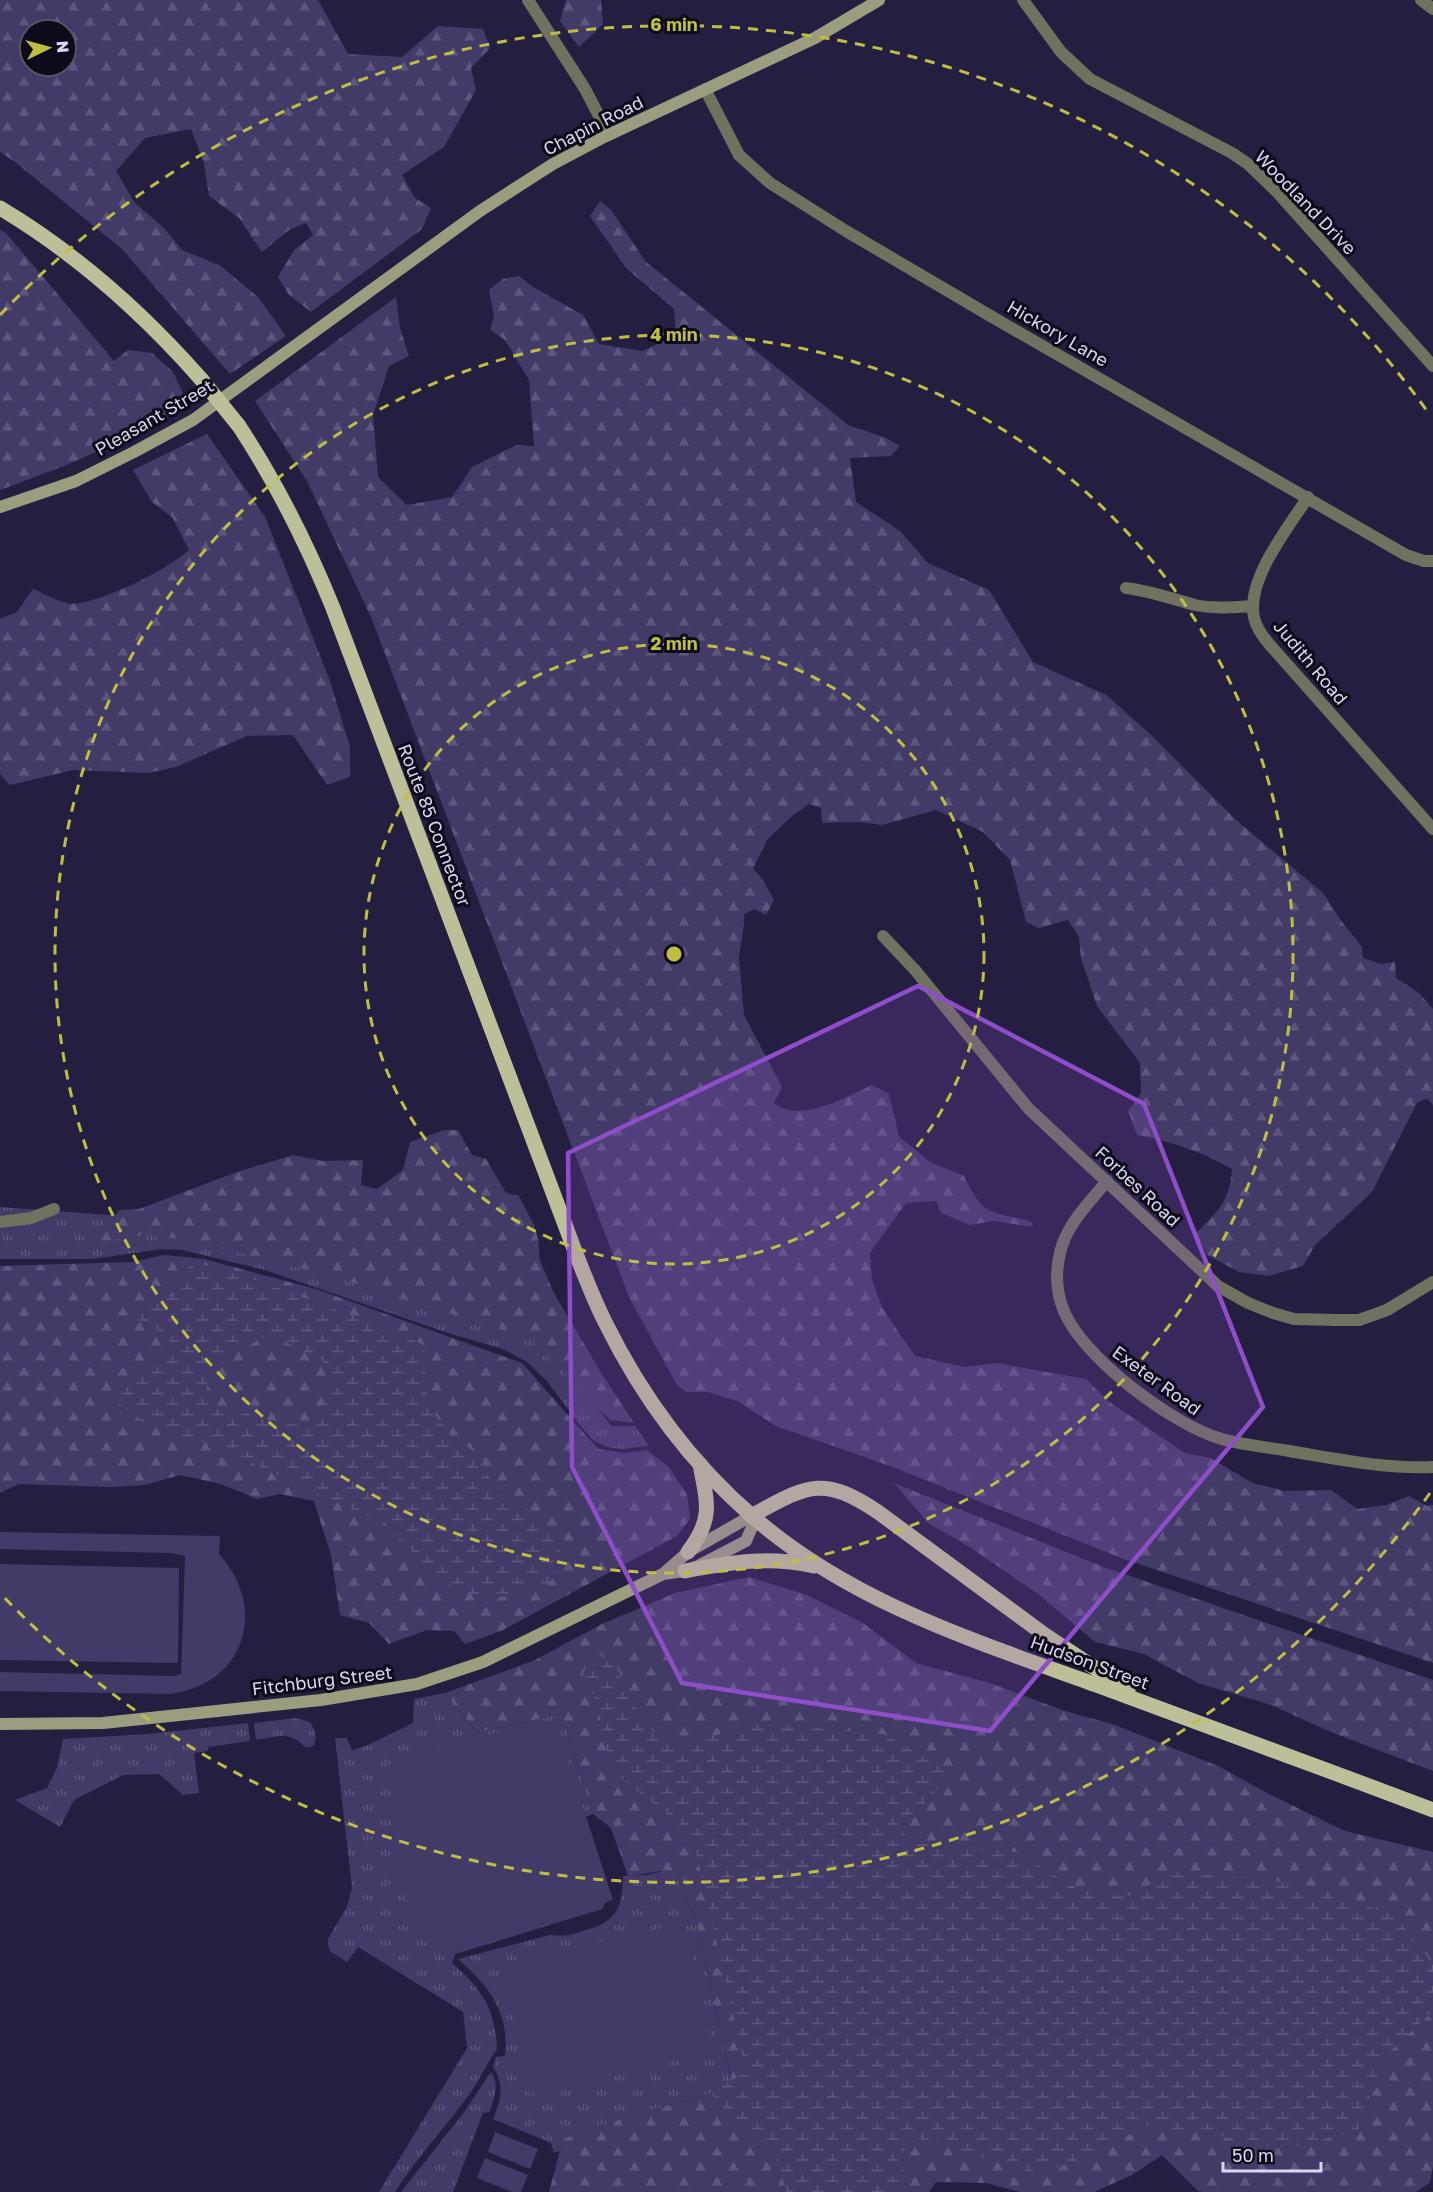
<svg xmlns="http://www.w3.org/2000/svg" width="1433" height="2192" viewBox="0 0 1433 2192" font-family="'Golos Text',sans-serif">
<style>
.grass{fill:url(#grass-tufts)}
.forest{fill:url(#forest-firs);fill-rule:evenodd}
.wetland{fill:url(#wetland-marsh);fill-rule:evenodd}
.pitch{fill:#423b67}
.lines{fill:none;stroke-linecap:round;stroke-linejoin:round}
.street{stroke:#70715e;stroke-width:12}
.secondary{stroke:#9c9d7f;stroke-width:12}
.primary{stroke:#bdbf98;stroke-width:15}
.primary-bridge{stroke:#bdbf98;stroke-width:15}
.marked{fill:#8e4ec9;fill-opacity:0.2;stroke:#8e4ec9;stroke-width:4.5;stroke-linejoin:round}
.ring{fill:none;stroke:#bebf42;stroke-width:3;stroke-dasharray:10 8}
.labels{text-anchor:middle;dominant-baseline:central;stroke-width:6;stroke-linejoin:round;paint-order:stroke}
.street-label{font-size:18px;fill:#dad8ef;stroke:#0d0b1a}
.centre{fill:#bebf42;stroke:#0d0b1a;stroke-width:3}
.ring-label{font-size:18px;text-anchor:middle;font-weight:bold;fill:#bebf42;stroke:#0d0b1a;stroke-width:6;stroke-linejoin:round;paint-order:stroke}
</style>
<defs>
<pattern id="grass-tufts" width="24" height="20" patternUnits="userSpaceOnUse" patternTransform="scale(1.5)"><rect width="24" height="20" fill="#423b67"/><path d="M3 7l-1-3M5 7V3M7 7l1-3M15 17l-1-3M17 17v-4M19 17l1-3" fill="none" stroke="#5d577d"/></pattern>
<pattern id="forest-firs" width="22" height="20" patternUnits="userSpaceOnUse" patternTransform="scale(1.5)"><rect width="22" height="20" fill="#423b67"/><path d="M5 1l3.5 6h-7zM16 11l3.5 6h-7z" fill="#5d577d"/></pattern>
<pattern id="wetland-marsh" width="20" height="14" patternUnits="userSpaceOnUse" patternTransform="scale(1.5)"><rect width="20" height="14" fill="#423b67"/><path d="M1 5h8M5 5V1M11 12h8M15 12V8" fill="none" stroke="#5d577d"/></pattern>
</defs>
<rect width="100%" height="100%" fill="#241e40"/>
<path class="grass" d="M 0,1207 L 137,1217 L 526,1328 L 586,1391 L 611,1426 L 635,1426 L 649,1446 L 621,1449 L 607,1447 L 593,1440 L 578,1423 L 547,1381 L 527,1362 L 503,1349 L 451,1334 L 265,1270 L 182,1250 L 163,1249 L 92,1259 L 0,1259 Z
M 445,1693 L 477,1732 L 562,1714 L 593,1814 L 585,1817 L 609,1896 L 602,1909 L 455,1954 L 452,1963 C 482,1989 496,2010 497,2050 C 492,2054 479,2080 473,2089 C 449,2124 418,2155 395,2192 L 379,2192 L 467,2048 L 463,2012 L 358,1947 L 347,1962 L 331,1952 L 328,1945 L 328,1939 L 347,1907 L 352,1888 L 335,1738 L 347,1738 L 352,1750 L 366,1746 L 413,1723 L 414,1699 Z
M 296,1718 L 310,1722 C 315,1731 318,1737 313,1746 L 306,1748 C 289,1730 278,1737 256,1740 L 254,1723 Z
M 248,1723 L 250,1741 L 208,1747 L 208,1751 L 194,1753 L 199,1793 L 183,1795 L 159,1774 L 123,1775 L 74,1800 L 60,1827 L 15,1800 L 47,1788 L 57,1768 L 63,1739 L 148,1734 Z
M 672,1869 C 688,1875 687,1887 685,1902 L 694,1912 L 732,2084 L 728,2090 C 671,2103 618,2119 563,2139 L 560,2151 L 554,2153 L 551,2143 L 493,2119 C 501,2100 505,2085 493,2067 L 496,2057 L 505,2056 C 510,2013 489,1986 458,1959 L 550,1935 C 563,1937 571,1935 583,1931 C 617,1922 622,1909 623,1876 L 647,1875 Z
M 491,2072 C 500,2085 494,2097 490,2112 L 483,2113 L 453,2192 L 401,2192 L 462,2115 Z"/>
<path class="forest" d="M 0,0 L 318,0 L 348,54 L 402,57 L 438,26 L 483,29 L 490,48 L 471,68 L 476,90 L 444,147 L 402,175 L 415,198 L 431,208 L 422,229 L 311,312 L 289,295 L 278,277 L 294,250 L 313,235 L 306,223 L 289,230 L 262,252 L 239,218 L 209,196 L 204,163 L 191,129 L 145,138 L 116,171 L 135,203 L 164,228 L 182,250 L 221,266 L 259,298 L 286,336 L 230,374 L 122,249 L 15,162 L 0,152 ZM 30,30 L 66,30 L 66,66 L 30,66 Z
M 566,0 L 601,0 L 603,24 L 579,47 L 560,21 Z
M 600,201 L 612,211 L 645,261 L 848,425 L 886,438 L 900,446 L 891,456 L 850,458 L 856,502 L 900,531 L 928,563 L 989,590 L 1033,662 L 1106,695 L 1150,734 L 1236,820 L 1323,893 L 1342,922 L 1362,947 L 1363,958 L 1381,964 L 1395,962 L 1396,978 L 1419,993 L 1433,1009 L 1433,1105 L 1427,1098 L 1417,1103 L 1372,1192 L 1315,1245 L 1303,1266 L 1268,1276 L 1239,1272 L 1207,1255 L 1196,1233 C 1218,1212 1230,1200 1232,1169 C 1202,1152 1171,1141 1137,1135 L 1128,1111 L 1141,1093 L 1140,1063 L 1097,1006 L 1081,958 L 1079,937 L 1068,920 L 1039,928 L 1026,922 L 1010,860 L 983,832 L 936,810 L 882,825 L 861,822 L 822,823 L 821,808 L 809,804 L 793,815 L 767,840 L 753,869 L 763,880 L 774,900 L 766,915 L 755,909 L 744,914 L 744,924 L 739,957 L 744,1015 L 782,1087 L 774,1103 C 800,1124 845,1097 872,1085 L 889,1094 L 899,1136 L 930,1162 L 964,1176 C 984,1219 991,1210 1032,1222 L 1033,1227 L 994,1221 L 970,1225 L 941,1213 L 936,1201 L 906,1203 L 870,1253 L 872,1280 L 883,1309 L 915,1356 L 965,1367 L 997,1363 L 1086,1379 L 1108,1401 L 1185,1453 L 1210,1458 L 1253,1483 L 1285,1491 L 1331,1490 L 1357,1509 L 1386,1505 L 1409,1496 L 1427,1506 L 1433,1505 L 1433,1663 L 1121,1558 L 890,1466 L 776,1426 L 739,1402 L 708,1392 L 686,1392 L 677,1385 L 629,1297 L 371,617 L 307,481 L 255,401 L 396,297 L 400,328 L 409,356 L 389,366 L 373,415 L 378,477 L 407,505 L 452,497 L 472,467 L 516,445 L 534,446 L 529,380 L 505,340 L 490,330 L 494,316 L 489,290 L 503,279 L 519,276 L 533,287 L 583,315 L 599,344 L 643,351 L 676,335 L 674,309 L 626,268 L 590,216 Z
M 0,230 L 6,233 L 114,361 L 128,350 L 152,353 L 173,372 L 188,404 L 151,428 L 64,466 L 0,490 Z
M 207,434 L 265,517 L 330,681 L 350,747 L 350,777 L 327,785 L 293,735 L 247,736 L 176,767 L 148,773 L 73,770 L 10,785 L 0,774 L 0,619 L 17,612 L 33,589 C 43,593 63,604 72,604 C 103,602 165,571 189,550 L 172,517 L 152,502 L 133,470 Z
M 444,1130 L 458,1130 L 472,1155 L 486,1159 L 506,1193 L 519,1196 L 534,1225 L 538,1239 L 540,1261 L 554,1293 L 600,1371 L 634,1423 L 610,1420 L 531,1339 L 335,1277 L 196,1242 L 149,1234 L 98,1242 L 103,1227 L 120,1210 L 139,1209 L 237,1172 L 293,1155 L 323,1161 L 363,1160 L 361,1185 L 377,1189 L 403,1170 L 410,1142 Z
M 164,1255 L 204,1259 L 319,1290 L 522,1363 L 598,1449 L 625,1453 L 647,1450 L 669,1467 L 687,1495 L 690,1519 L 677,1536 L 501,1631 L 465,1644 L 454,1631 L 427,1630 L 389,1644 L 369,1623 L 340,1615 L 331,1555 L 314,1501 L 280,1494 L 257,1499 L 221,1484 L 180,1475 L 145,1485 L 111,1487 L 19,1484 L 0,1493 L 0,1266 L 132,1262 Z
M 894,1483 L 1104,1567 L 1433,1680 L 1433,1771 L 1331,1732 L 1271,1705 L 1198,1683 L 1144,1654 L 1095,1642 L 1038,1594 L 968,1546 L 928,1523 Z
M 749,1577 L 807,1595 L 863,1623 L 916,1663 L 990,1683 L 1065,1711 L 1115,1725 L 1218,1766 L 1269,1794 L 1345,1831 L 1433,1852 L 1433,2167 L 1430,2182 L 1416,2192 L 1204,2192 L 1198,2191 L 1162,2155 L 1132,2175 L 1094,2192 L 1020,2192 L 986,2183 L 936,2182 L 929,2192 L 549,2192 L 563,2139 C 617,2119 671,2103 728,2090 L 732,2083 L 694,1912 L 685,1902 C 693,1856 657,1874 628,1876 L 611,1828 L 593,1814 L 562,1714 L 477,1732 L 445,1693 L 535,1660 L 602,1624 L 675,1593 Z"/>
<path class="wetland" d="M 193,1262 L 253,1279 L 396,1332 L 422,1344 L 426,1366 L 424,1385 L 431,1409 L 451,1436 L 471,1449 L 482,1467 L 498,1489 L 533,1513 L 556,1534 L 562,1565 L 551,1581 L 513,1596 L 481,1598 L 439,1580 L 385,1523 L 321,1496 L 209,1443 L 187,1438 L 146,1424 L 114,1400 L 112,1393 L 161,1362 L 170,1351 L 169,1338 L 154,1327 L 137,1320 L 146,1302 C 155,1299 167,1299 174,1295 C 186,1287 182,1270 193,1262 ZM 272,1335 L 329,1365 L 336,1382 L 326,1402 L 308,1423 L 298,1425 L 258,1418 L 237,1409 L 221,1409 L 208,1400 C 202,1367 220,1360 246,1347 C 256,1342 261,1337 272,1335 Z
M 601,1655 L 619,1671 L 634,1705 L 653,1732 L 677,1745 L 763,1723 L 883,1734 L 952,1772 L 901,1831 L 914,1843 L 1016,1852 L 1078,1889 L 1128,1896 L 1174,1872 L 1275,1880 L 1394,1914 L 1433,1964 L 1433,1999 L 1430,2014 L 1384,2057 L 1358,2131 L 1283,2149 L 1203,2133 L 1144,2126 L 1093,2155 L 1038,2174 L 906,2135 L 902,2192 L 787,2192 L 769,2142 L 738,2129 L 712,2092 L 746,2072 L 692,1834 L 611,1770 L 597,1703 L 583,1675 L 588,1661 Z"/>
<path class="pitch" d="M 0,1532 L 220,1536 L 219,1554 C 268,1607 246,1684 171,1694 L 0,1691 L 0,1672 L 174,1676 L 181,1674 L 185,1556 L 170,1553 L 0,1549 Z
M 0,1564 L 179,1568 L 178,1663 L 0,1660 Z
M 555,1720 L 613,1900 L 456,1953 L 428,1948 L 398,1881 L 393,1827 L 392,1794 L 394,1780 L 407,1762 L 432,1747 Z
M 685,1923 L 714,2052 L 530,2094 L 501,1964 Z
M 495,2132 L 538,2149 L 530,2169 L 488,2152 Z
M 485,2158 L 528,2175 L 521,2192 L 512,2192 L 477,2178 Z"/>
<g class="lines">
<path class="street" d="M 528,0 L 585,89 L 609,135
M 1023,0 L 1061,52 L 1090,79 L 1232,153 L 1248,164 L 1277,192 L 1433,366
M 1421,0 L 1433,9
M 705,89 L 739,155 L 770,183 L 846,231 L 994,318 L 1406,555 L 1424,561 L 1433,561
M 1308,497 C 1288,528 1246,580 1254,617 C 1256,628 1263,637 1270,645 L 1433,829
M 1126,588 C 1151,591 1172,599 1195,605 C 1214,609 1234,607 1253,606
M 883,936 L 915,970 L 1028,1108 L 1218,1286 L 1248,1303 L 1273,1313 L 1294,1319 L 1336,1320 L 1359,1320 L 1387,1310 L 1433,1282
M 1107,1181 C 1089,1203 1066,1225 1060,1253 C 1056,1270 1056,1289 1062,1306 C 1078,1355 1174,1426 1222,1439 C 1243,1445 1267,1447 1289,1451 C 1337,1459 1384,1469 1433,1467
M 0,1222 L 31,1218 L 54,1209"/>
<path class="secondary" d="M 0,507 L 76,481 L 134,452 L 193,420 L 480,211 L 553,164 L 604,137 L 815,38 L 879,0
M 0,1724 L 103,1723 L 321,1700 L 417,1684 L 483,1662 L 663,1574 L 685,1571 L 696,1567 L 746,1541 L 752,1527 L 751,1516 L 688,1552 L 663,1574"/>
<path class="primary" d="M 0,208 C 77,254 142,312 201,379
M 239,426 C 277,484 307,544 333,608 L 561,1214 C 575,1251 588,1288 605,1322 C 641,1395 691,1463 752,1516 C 851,1603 978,1642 1099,1686 C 1211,1727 1322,1768 1433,1810
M 751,1516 C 807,1486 821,1474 878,1512 L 1045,1635 L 1128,1690
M 688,1552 C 714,1518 707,1503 700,1464
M 685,1571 C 731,1562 768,1556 814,1566"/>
<path class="primary-bridge" d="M 201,379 L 239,426"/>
</g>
<path class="marked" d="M 918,986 L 1144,1104 L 1263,1407 L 990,1731 L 682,1683 L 572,1467 L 568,1153 Z"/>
<g class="ring">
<circle cx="674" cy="954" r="310"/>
<circle cx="674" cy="954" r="619"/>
<path d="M1430 1493A929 929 0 0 1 0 1593M0 315A929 929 0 0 1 1430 415"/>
</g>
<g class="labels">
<g class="street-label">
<text transform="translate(593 125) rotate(-27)">Chapin Road</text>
<text transform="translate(1306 202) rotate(46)">Woodland Drive</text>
<text transform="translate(1058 333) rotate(30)">Hickory Lane</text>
<text transform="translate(154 417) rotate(-30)">Pleasant Street</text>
<text transform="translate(1311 662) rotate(50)">Judith Road</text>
<text transform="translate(435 825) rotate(69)">Route 85 Connector</text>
<text transform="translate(1138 1186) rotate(43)">Forbes Road</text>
<text transform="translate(1157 1380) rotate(36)">Exeter Road</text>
<text transform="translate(1090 1662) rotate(20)">Hudson Street</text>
<text transform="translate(322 1680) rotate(-7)">Fitchburg Street</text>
</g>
</g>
<circle cx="674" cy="954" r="9" class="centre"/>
<g class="ring-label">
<text x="674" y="31">6 min</text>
<text x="674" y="341">4 min</text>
<text x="674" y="650">2 min</text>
</g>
<g transform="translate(48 48) rotate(85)"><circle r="28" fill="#0d0b1a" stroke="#5f5d6f" stroke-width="1.5"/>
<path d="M0-4.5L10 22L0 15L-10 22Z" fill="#bebf42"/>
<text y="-9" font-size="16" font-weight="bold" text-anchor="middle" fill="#dad8ef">N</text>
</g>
<path d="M1223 2162v9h98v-9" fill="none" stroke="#dad8ef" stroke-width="3"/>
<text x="1232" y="2162" font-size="18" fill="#dad8ef" stroke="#0d0b1a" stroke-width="4.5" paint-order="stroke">50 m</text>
</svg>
